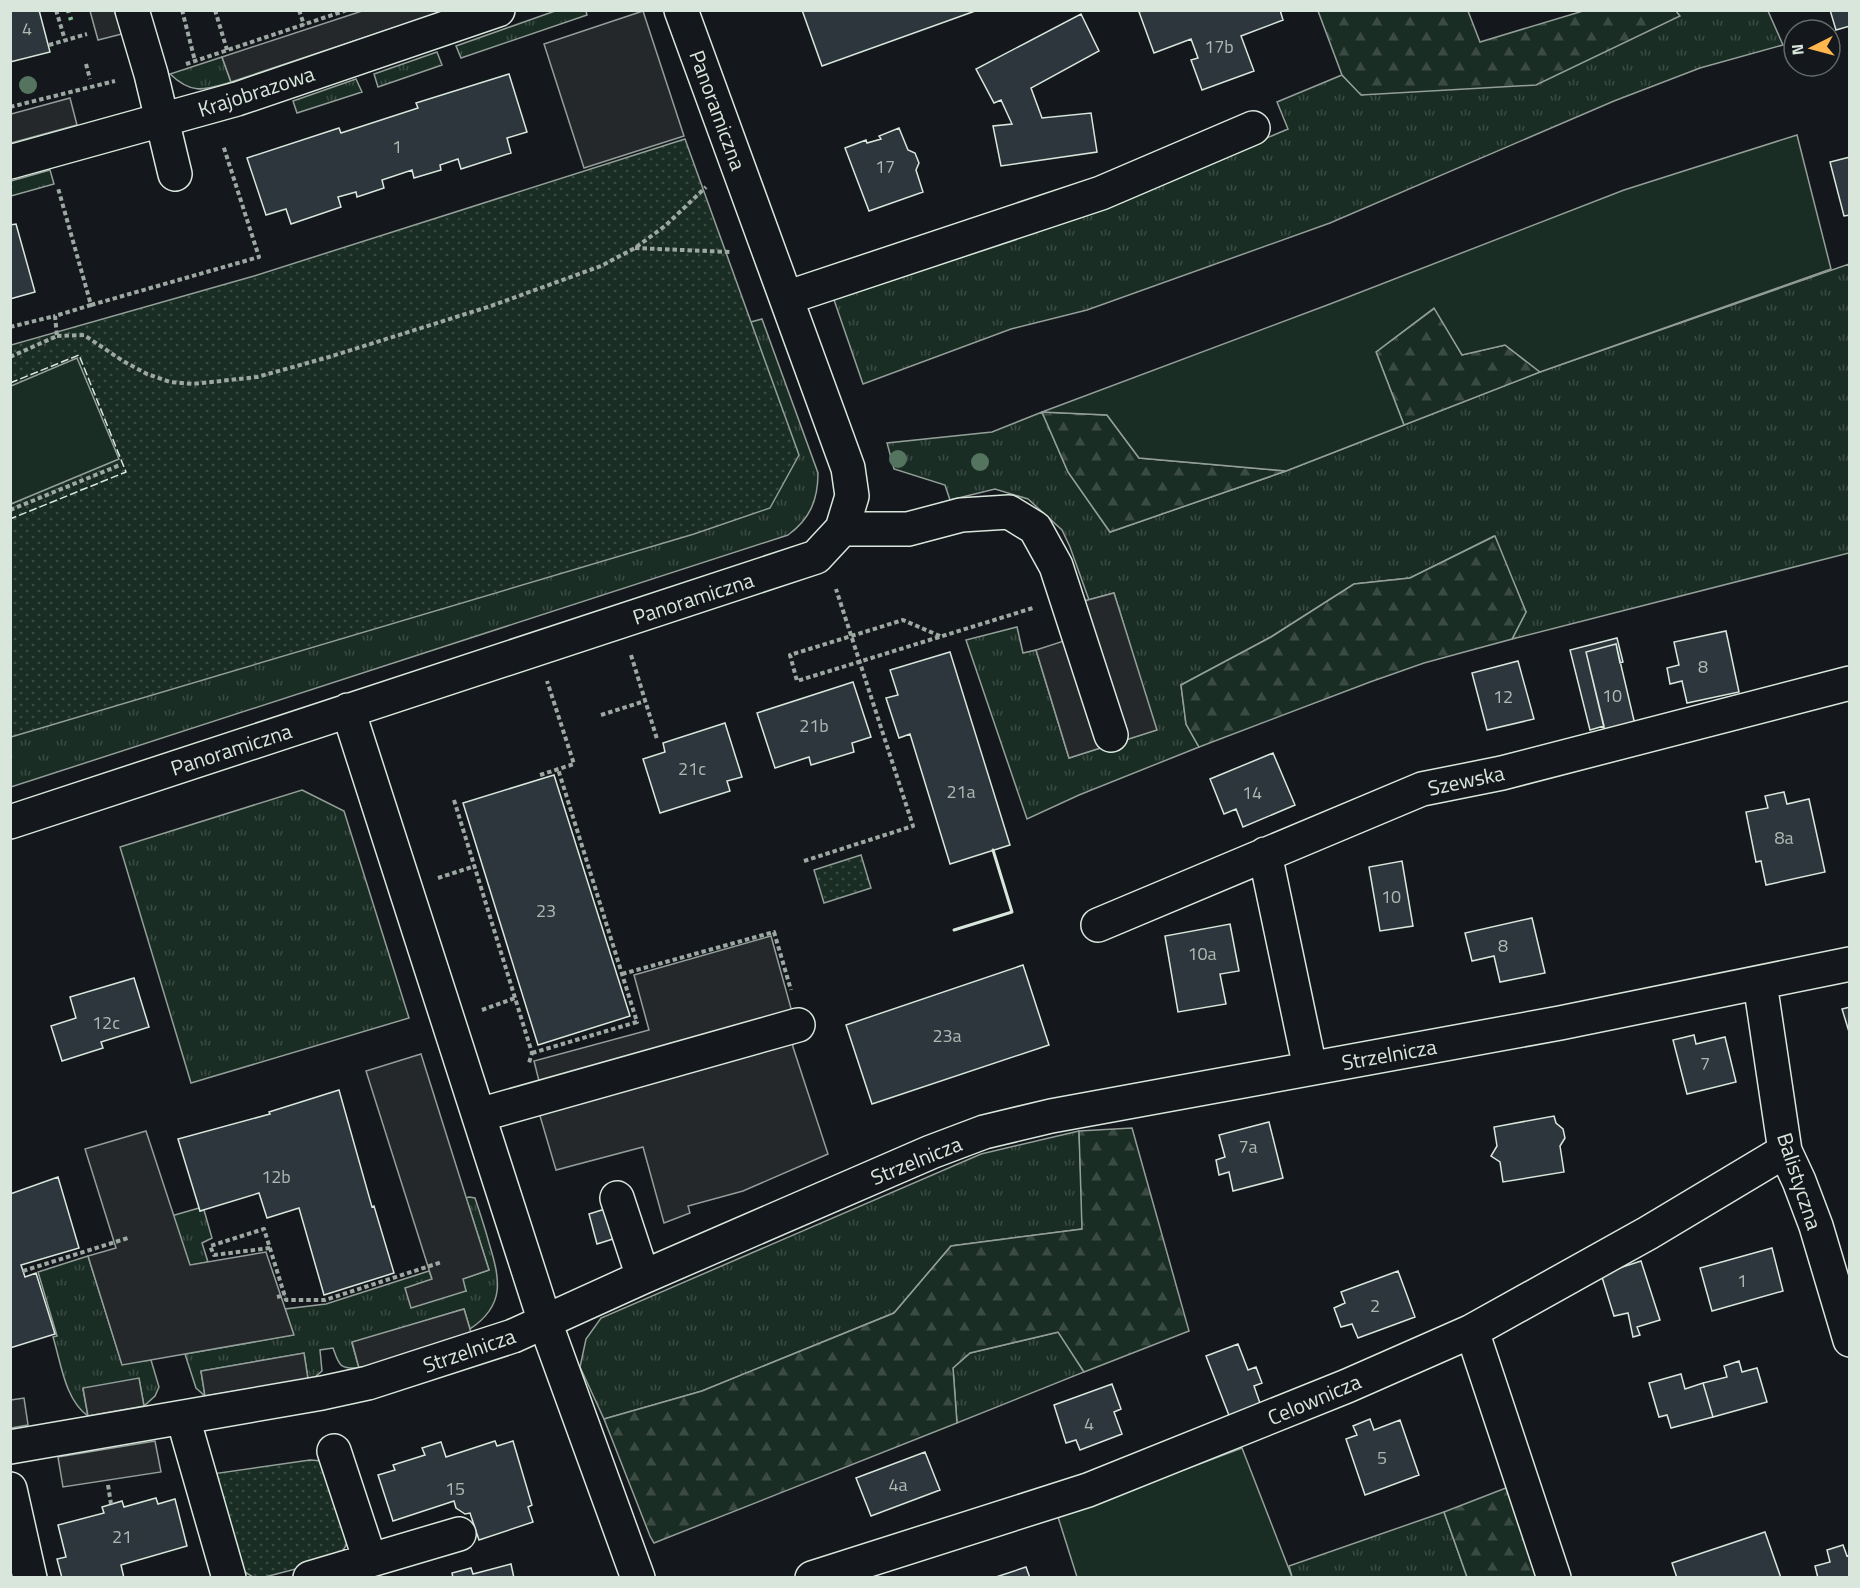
<svg xmlns="http://www.w3.org/2000/svg" width="1860" height="1588" viewBox="0 0 1860 1588" font-family="'Titillium Web',sans-serif">
<style>
.grass{fill:url(#grass-tufts);stroke:#939e99;stroke-width:1.5}
.forest{fill:url(#forest-firs);stroke:#939e99;stroke-width:1.5}
.park{fill:url(#park-dots);stroke:#939e99;stroke-width:1.5}
.garden{fill:#1a2d24;stroke:#939e99;stroke-width:1.5}
.parking{fill:#24282b;stroke:#939e99;stroke-width:1.5}
.building{fill:#2c363c;stroke:#d8e6dc;stroke-width:1.5}
.lines{fill:none;stroke-linecap:round;stroke-linejoin:round}
.minor-casing{stroke:#d8e6dc;stroke-width:36}
.path{stroke:#9da8a2;stroke-width:4;stroke-dasharray:4.5 3;stroke-linecap:butt}
.minor{stroke:#14181c;stroke-width:33}
.hedge{stroke:#8ac095;stroke-width:4.5;stroke-dasharray:3 4.5;stroke-linecap:butt}
.fence{stroke:#d8e6dc;stroke-width:1.5;stroke-dasharray:8 3;stroke-linecap:butt}
.wall{stroke:#d8e6dc;stroke-width:3}
.tree{fill:#55745f}
.labels{text-anchor:middle;dominant-baseline:central;stroke-width:4.5;stroke-linejoin:round;paint-order:stroke}
.number-label{font-size:18px;fill:#adbab4}
.street-label{font-size:21px;fill:#d8e6dc;stroke:#14181c}
</style>
<defs>
<pattern id="grass-tufts" width="24" height="20" patternUnits="userSpaceOnUse" patternTransform="scale(1.5)"><rect width="24" height="20" fill="#1a2d24"/><path d="M3 7l-1-3M5 7V3M7 7l1-3M15 17l-1-3M17 17v-4M19 17l1-3" fill="none" stroke="#3b4b43"/></pattern>
<pattern id="forest-firs" width="22" height="20" patternUnits="userSpaceOnUse" patternTransform="scale(1.5)"><rect width="22" height="20" fill="#1a2d24"/><path d="M5 1l3.5 6h-7zM16 11l3.5 6h-7z" fill="#3b4b43"/></pattern>
<pattern id="park-dots" width="8" height="8" patternUnits="userSpaceOnUse" patternTransform="scale(1.5)"><rect width="8" height="8" fill="#1a2d24"/><path d="M2 2h.1M6 6h.1" fill="none" stroke="#3b4b43" stroke-width="1.8" stroke-linecap="round"/></pattern>
</defs>
<rect width="100%" height="100%" fill="#14181c"/>
<path class="grass" d="M 555,11 L 586,11 L 587,15 L 461,58 L 456,46 Z
M 1676,11 L 1768,11 L 1783,45 L 1700,68 L 1614,101 L 1330,223 L 1087,310 L 1011,329 L 863,384 L 833,297 L 1087,214 L 1288,129 L 1277,102 L 1342,75 L 1362,95 L 1679,16 Z
M 437,52 L 442,65 L 378,87 L 374,74 Z
M 222,57 L 231,82 C 204,90 192,95 170,74 Z
M 356,79 L 362,92 L 297,113 L 293,101 Z
M 50,170 L 54,184 L 11,196 L 11,181 Z
M 1849,264 L 1849,553 L 1512,639 L 1526,612 L 1494,536 L 1410,578 L 1354,584 L 1271,637 L 1181,685 L 1186,724 L 1199,747 L 1079,795 L 1027,819 L 966,640 L 1017,627 L 1023,653 L 1036,650 L 1069,758 L 1156,730 L 1114,593 L 1089,600 L 1070,547 L 1062,530 L 1028,499 L 995,489 L 950,500 L 945,485 L 894,469 L 887,443 L 992,432 L 1042,412 L 1068,472 L 1110,532 L 1286,471 L 1540,372 Z
M 762,319 L 818,473 C 818,500 810,519 788,535 L 11,787 L 10,625 L 27,516 Z
M 302,790 L 344,811 L 409,1018 L 191,1083 L 120,847 Z
M 1079,1131 L 1083,1229 L 951,1246 L 894,1313 L 702,1391 L 604,1419 L 580,1367 L 586,1339 L 601,1318 L 981,1154 Z
M 469,1197 L 475,1198 C 480,1213 485,1228 489,1243 C 500,1279 506,1305 470,1329 L 464,1309 L 352,1343 L 359,1368 C 339,1369 339,1365 333,1348 L 320,1350 L 322,1371 L 315,1377 L 308,1379 L 304,1353 L 201,1371 L 205,1396 L 196,1388 L 185,1354 L 293,1335 L 285,1309 L 326,1304 L 429,1271 L 432,1279 L 466,1291 L 462,1279 L 489,1270 L 468,1204 L 443,1205 Z
M 199,1208 L 200,1211 L 204,1210 L 212,1238 L 202,1243 L 208,1262 L 192,1265 L 201,1292 L 161,1219 Z
M 88,1256 L 122,1364 L 151,1360 L 159,1387 L 155,1396 L 144,1406 L 139,1379 L 83,1389 L 88,1416 C 65,1400 61,1363 53,1337 L 57,1336 L 38,1272 Z
M 1059,1332 L 1084,1372 L 957,1423 L 953,1368 L 970,1353 Z
M 1444,1512 L 1467,1577 L 1292,1577 L 1289,1566 Z"/>
<path class="forest" d="M 1318,11 L 1468,11 L 1480,42 L 1583,11 L 1676,11 L 1680,16 L 1536,85 L 1361,95 L 1342,75 Z
M 1435,308 L 1462,355 L 1505,345 L 1540,372 L 1404,425 L 1376,352 Z
M 1042,412 L 1107,415 L 1139,458 L 1286,471 L 1110,532 L 1068,472 Z
M 1495,536 L 1526,612 L 1512,639 L 1424,663 L 1370,682 L 1199,747 L 1186,724 L 1181,685 L 1271,637 L 1354,584 L 1410,578 Z
M 1132,1128 L 1189,1331 L 1084,1372 L 1058,1332 L 970,1353 L 953,1368 L 957,1423 L 654,1543 L 650,1536 L 604,1419 L 702,1391 L 894,1313 L 951,1246 L 1082,1229 L 1079,1131 Z
M 1511,1486 L 1543,1577 L 1467,1577 L 1444,1512 Z"/>
<path class="park" d="M 685,139 L 799,455 L 770,508 L 694,534 L 11,737 L 11,345 L 254,276 Z
M 861,855 L 871,888 L 824,903 L 814,870 Z
M 310,1460 L 323,1461 C 328,1474 350,1524 349,1534 C 348,1547 341,1554 330,1560 L 265,1577 L 253,1577 L 243,1571 L 212,1474 Z"/>
<path class="garden" d="M 1797,135 L 1831,269 L 1540,372 L 1505,345 L 1462,355 L 1434,308 L 1376,352 L 1404,425 L 1286,471 L 1139,458 L 1107,415 L 1042,412 L 1330,304 L 1624,190 Z
M 77,358 L 119,459 L 11,504 L 11,386 Z
M 1242,1448 L 1292,1577 L 1077,1577 L 1058,1517 Z"/>
<path class="parking" d="M 90,11 L 115,11 L 122,34 L 98,40 Z
M 362,11 L 444,11 L 231,82 L 222,57 Z
M 643,11 L 684,136 L 584,168 L 544,44 Z
M 70,98 L 77,125 L 11,143 L 11,114 Z
M 1114,593 L 1157,730 L 1069,758 L 1036,650 L 1064,641 L 1084,601 Z
M 771,936 L 792,1012 L 793,1047 L 828,1154 L 743,1191 L 688,1206 L 690,1213 L 664,1223 L 643,1147 L 556,1170 L 540,1116 L 539,1081 L 534,1061 L 649,1030 L 634,975 Z
M 421,1054 L 489,1270 L 463,1279 L 466,1291 L 411,1308 L 405,1288 L 432,1279 L 366,1071 Z
M 146,1131 L 190,1265 L 266,1252 L 294,1335 L 122,1365 L 88,1256 L 116,1248 L 85,1149 Z
M 464,1309 L 472,1336 L 359,1368 L 352,1342 Z
M 304,1353 L 308,1379 L 205,1396 L 201,1371 Z
M 139,1378 L 144,1406 L 88,1416 L 83,1388 Z
M 24,1398 L 28,1425 L 11,1428 L 11,1400 Z
M 155,1441 L 161,1472 L 63,1487 L 58,1457 Z"/>
<path class="building" d="M 10,10 L 39,10 L 50,52 L 10,62 Z
M 802,10 L 978,10 L 822,66 Z
M 1144,10 L 1280,10 L 1283,20 L 1241,36 L 1254,71 L 1202,90 L 1191,60 L 1198,58 L 1191,39 L 1154,53 L 1139,12 Z
M 1830,10 L 1850,10 L 1850,26 L 1836,30 Z
M 1081,14 L 1099,51 L 1031,88 L 1042,118 L 1091,113 L 1097,152 L 1001,166 L 993,126 L 1012,124 L 1001,100 L 994,103 L 976,69 Z
M 509,74 L 527,132 L 507,138 L 511,153 L 461,169 L 458,159 L 440,165 L 441,170 L 414,178 L 412,170 L 382,180 L 384,188 L 357,197 L 356,192 L 338,197 L 341,207 L 291,224 L 286,209 L 266,215 L 247,158 L 339,128 L 341,133 L 418,108 L 416,103 Z
M 899,128 L 908,150 L 915,153 L 919,163 L 916,170 L 923,192 L 869,211 L 845,148 L 866,140 L 867,143 L 881,139 L 879,136 Z
M 1850,157 L 1850,215 L 1844,216 L 1830,162 Z
M 16,224 L 35,292 L 10,299 L 10,225 Z
M 1726,631 L 1739,692 L 1687,703 L 1682,681 L 1670,684 L 1667,668 L 1679,665 L 1674,642 Z
M 1617,638 L 1623,662 L 1620,663 L 1616,644 L 1586,652 L 1604,726 L 1590,730 L 1570,650 Z
M 1616,644 L 1636,729 L 1606,736 L 1586,652 Z
M 950,652 L 1010,845 L 950,864 L 910,734 L 899,738 L 886,698 L 898,695 L 890,670 Z
M 1518,661 L 1534,719 L 1487,730 L 1472,673 Z
M 853,682 L 871,737 L 852,743 L 854,752 L 811,765 L 809,757 L 775,768 L 757,713 Z
M 725,723 L 742,777 L 727,781 L 730,791 L 660,813 L 643,759 L 665,752 L 663,743 Z
M 1273,753 L 1295,805 L 1243,827 L 1236,809 L 1224,814 L 1210,779 Z
M 554,775 L 630,1016 L 538,1045 L 463,803 Z
M 1784,792 L 1787,804 L 1809,799 L 1825,872 L 1766,885 L 1761,861 L 1756,862 L 1746,812 L 1768,808 L 1765,796 Z
M 1402,861 L 1413,926 L 1380,931 L 1369,867 Z
M 1532,918 L 1545,973 L 1500,982 L 1494,956 L 1472,961 L 1465,933 Z
M 1230,924 L 1239,971 L 1220,974 L 1226,1004 L 1178,1012 L 1165,936 Z
M 1023,965 L 1049,1045 L 872,1104 L 846,1025 Z
M 134,978 L 149,1027 L 101,1042 L 103,1048 L 62,1061 L 51,1026 L 76,1018 L 70,997 Z
M 1850,1007 L 1850,1035 L 1842,1009 Z
M 1694,1035 L 1696,1044 L 1725,1037 L 1736,1082 L 1687,1094 L 1673,1040 Z
M 339,1090 L 372,1207 L 374,1206 L 394,1273 L 324,1295 L 299,1208 L 267,1218 L 259,1193 L 200,1211 L 178,1139 L 270,1114 L 269,1112 Z
M 1554,1116 L 1556,1123 L 1563,1129 L 1565,1138 L 1560,1146 L 1564,1172 L 1503,1182 L 1500,1162 L 1491,1156 L 1497,1146 L 1494,1127 Z
M 1269,1122 L 1283,1178 L 1233,1191 L 1229,1172 L 1219,1175 L 1216,1160 L 1225,1157 L 1219,1135 Z
M 58,1177 L 79,1248 L 21,1265 L 25,1277 L 36,1273 L 55,1334 L 10,1348 L 10,1194 Z
M 605,1209 L 613,1239 L 597,1244 L 589,1214 Z
M 1772,1248 L 1783,1291 L 1712,1311 L 1700,1268 Z
M 1641,1261 L 1660,1320 L 1637,1327 L 1640,1335 L 1633,1337 L 1628,1313 L 1614,1316 L 1601,1274 Z
M 1398,1271 L 1415,1317 L 1358,1338 L 1352,1324 L 1341,1327 L 1334,1308 L 1345,1303 L 1341,1292 Z
M 1238,1344 L 1248,1370 L 1256,1367 L 1262,1383 L 1254,1386 L 1261,1406 L 1230,1418 L 1206,1356 Z
M 1739,1361 L 1742,1372 L 1757,1368 L 1767,1402 L 1713,1417 L 1703,1383 L 1727,1377 L 1724,1366 Z
M 1681,1374 L 1685,1389 L 1703,1383 L 1713,1417 L 1671,1428 L 1667,1415 L 1659,1417 L 1649,1383 Z
M 1112,1384 L 1121,1409 L 1114,1412 L 1122,1434 L 1080,1450 L 1076,1440 L 1066,1443 L 1054,1405 Z
M 1370,1419 L 1374,1430 L 1400,1420 L 1419,1475 L 1365,1495 L 1346,1439 L 1357,1435 L 1353,1426 Z
M 495,1441 L 497,1446 L 513,1441 L 532,1505 L 528,1507 L 533,1522 L 479,1540 L 470,1513 L 465,1514 L 456,1508 L 454,1501 L 393,1521 L 378,1475 L 395,1470 L 393,1465 L 425,1455 L 422,1448 L 441,1442 L 446,1457 Z
M 925,1452 L 940,1490 L 871,1516 L 856,1478 Z
M 156,1498 L 158,1504 L 175,1499 L 187,1546 L 121,1565 L 124,1578 L 62,1578 L 57,1559 L 66,1557 L 58,1525 L 104,1513 L 102,1507 L 122,1501 L 124,1507 Z
M 1765,1532 L 1781,1578 L 1677,1578 L 1672,1563 Z
M 1843,1545 L 1847,1556 L 1850,1555 L 1850,1578 L 1818,1578 L 1815,1566 L 1830,1562 L 1827,1550 Z
M 511,1564 L 514,1578 L 453,1578 L 452,1573 L 471,1568 L 473,1574 Z
M 1026,1567 L 1030,1578 L 993,1578 Z"/>
<g class="lines">
<g class="minor-casing">
<path id="minor" d="M 132,10 L 151,74 L 175,174
M 10,162 L 237,99 L 498,10
M 786,298 L 1101,193 L 1253,128
M 842,529 L 908,529 L 961,515 L 1009,512 L 1035,528 L 1056,566 L 1111,735
M 348,710 L 545,1322 L 638,1578
M 10,822 L 816,557 L 842,529 L 852,496 L 848,468 L 681,10
M 1265,854 L 1310,1068
M 1098,925 L 1422,789 L 1502,773 L 1850,683
M 1760,983 L 1785,1151 L 1799,1181 L 1816,1226 L 1850,1340
M 479,1115 L 798,1025
M 617,1198 L 643,1277
M 1472,1331 L 1554,1578
M 183,1418 L 229,1578
M 10,1447 L 322,1393 L 368,1383 L 513,1336 L 643,1277 L 931,1152 L 984,1132 L 1051,1116 L 1560,1023 L 1850,964
M 334,1451 L 370,1560
M 10,1489 L 30,1578
M 310,1578 L 459,1534
M 812,1578 L 1088,1490 L 1347,1386 L 1472,1331 L 1648,1233 L 1785,1151"/>
</g>
<path class="path" d="M 56,10 L 65,40
M 182,10 L 195,61
M 215,10 L 227,50
M 299,10 L 304,25
M 49,45 L 87,34
M 86,64 L 90,79
M 186,64 L 347,10
M 10,107 L 115,81
M 635,248 L 730,252
M 91,305 L 259,257 L 223,145
M 10,327 L 55,316
M 57,336 L 84,335 L 123,361 L 147,374 L 170,382 L 193,384 L 257,377 L 329,357 L 491,306 L 601,266 L 635,248 L 665,226 L 706,187
M 10,357 L 57,336 L 55,316 L 91,305 L 58,188
M 10,510 L 120,465
M 940,636 L 903,620 L 790,655 L 797,681 L 1033,608
M 631,655 L 657,739
M 601,715 L 645,701
M 540,775 L 574,764 L 547,681
M 454,800 L 532,1053 L 529,1063
M 804,861 L 913,826 L 836,589
M 438,878 L 475,866
M 622,974 L 774,932 L 791,990
M 482,1010 L 515,998
M 532,1053 L 637,1022 L 558,769
M 270,1248 L 214,1255 L 210,1246 L 264,1229 L 286,1300 L 325,1300 L 442,1262
M 23,1271 L 128,1238
M 277,1297 L 285,1295
M 108,1485 L 111,1504"/>
<use href="#minor" class="minor"/>
<path class="hedge" d="M 68,10 L 72,23"/>
<path class="fence" d="M 10,383 L 79,355 L 126,472 L 10,519"/>
<path class="wall" d="M 954,930 L 1012,912 L 993,850"/>
</g>
<g class="tree">
<circle cx="28" cy="85" r="9"/>
<circle cx="898" cy="459" r="9"/>
<circle cx="980" cy="462" r="9"/>
</g>
<g class="labels">
<g class="number-label">
<text x="27" y="28">4</text>
<text x="1219" y="46">17b</text>
<text x="397" y="146">1</text>
<text x="885" y="166">17</text>
<text x="1703" y="666">8</text>
<text x="1612" y="695">10</text>
<text x="1503" y="696">12</text>
<text x="814" y="725">21b</text>
<text x="692" y="768">21c</text>
<text x="961" y="791">21a</text>
<text x="1252" y="792">14</text>
<text x="1784" y="837">8a</text>
<text x="1391" y="896">10</text>
<text x="546" y="910">23</text>
<text x="1503" y="945">8</text>
<text x="1202" y="953">10a</text>
<text x="106" y="1022">12c</text>
<text x="947" y="1035">23a</text>
<text x="1705" y="1063">7</text>
<text x="1248" y="1146">7a</text>
<text x="276" y="1176">12b</text>
<text x="1742" y="1280">1</text>
<text x="1375" y="1305">2</text>
<text x="1089" y="1423">4</text>
<text x="1382" y="1457">5</text>
<text x="898" y="1484">4a</text>
<text x="455" y="1488">15</text>
<text x="122" y="1536">21</text>
</g>
<g class="street-label">
<text transform="translate(256 91) rotate(-18)">Krajobrazowa</text>
<text transform="translate(718 110) rotate(70)">Panoramiczna</text>
<text transform="translate(693 598) rotate(-18)">Panoramiczna</text>
<text transform="translate(231 749) rotate(-18)">Panoramiczna</text>
<text transform="translate(1466 780) rotate(-12)">Szewska</text>
<text transform="translate(1389 1054) rotate(-10)">Strzelnicza</text>
<text transform="translate(916 1160) rotate(-22)">Strzelnicza</text>
<text transform="translate(1800 1181) rotate(72)">Balistyczna</text>
<text transform="translate(469 1350) rotate(-19)">Strzelnicza</text>
<text transform="translate(1314 1399) rotate(-23)">Celownicza</text>
</g>
</g>
<rect width="1860" height="1588" fill="none" stroke="#d8e6dc" stroke-width="24"/>
<g transform="translate(1812 48) rotate(264)"><circle r="28" fill="#14181c" stroke="#626a69" stroke-width="1.5"/>
<path d="M0-4.5L10 22L0 15L-10 22Z" fill="#ffb74d"/>
<text y="-9" font-size="16" font-weight="bold" text-anchor="middle" fill="#d8e6dc">N</text>
</g>
</svg>
